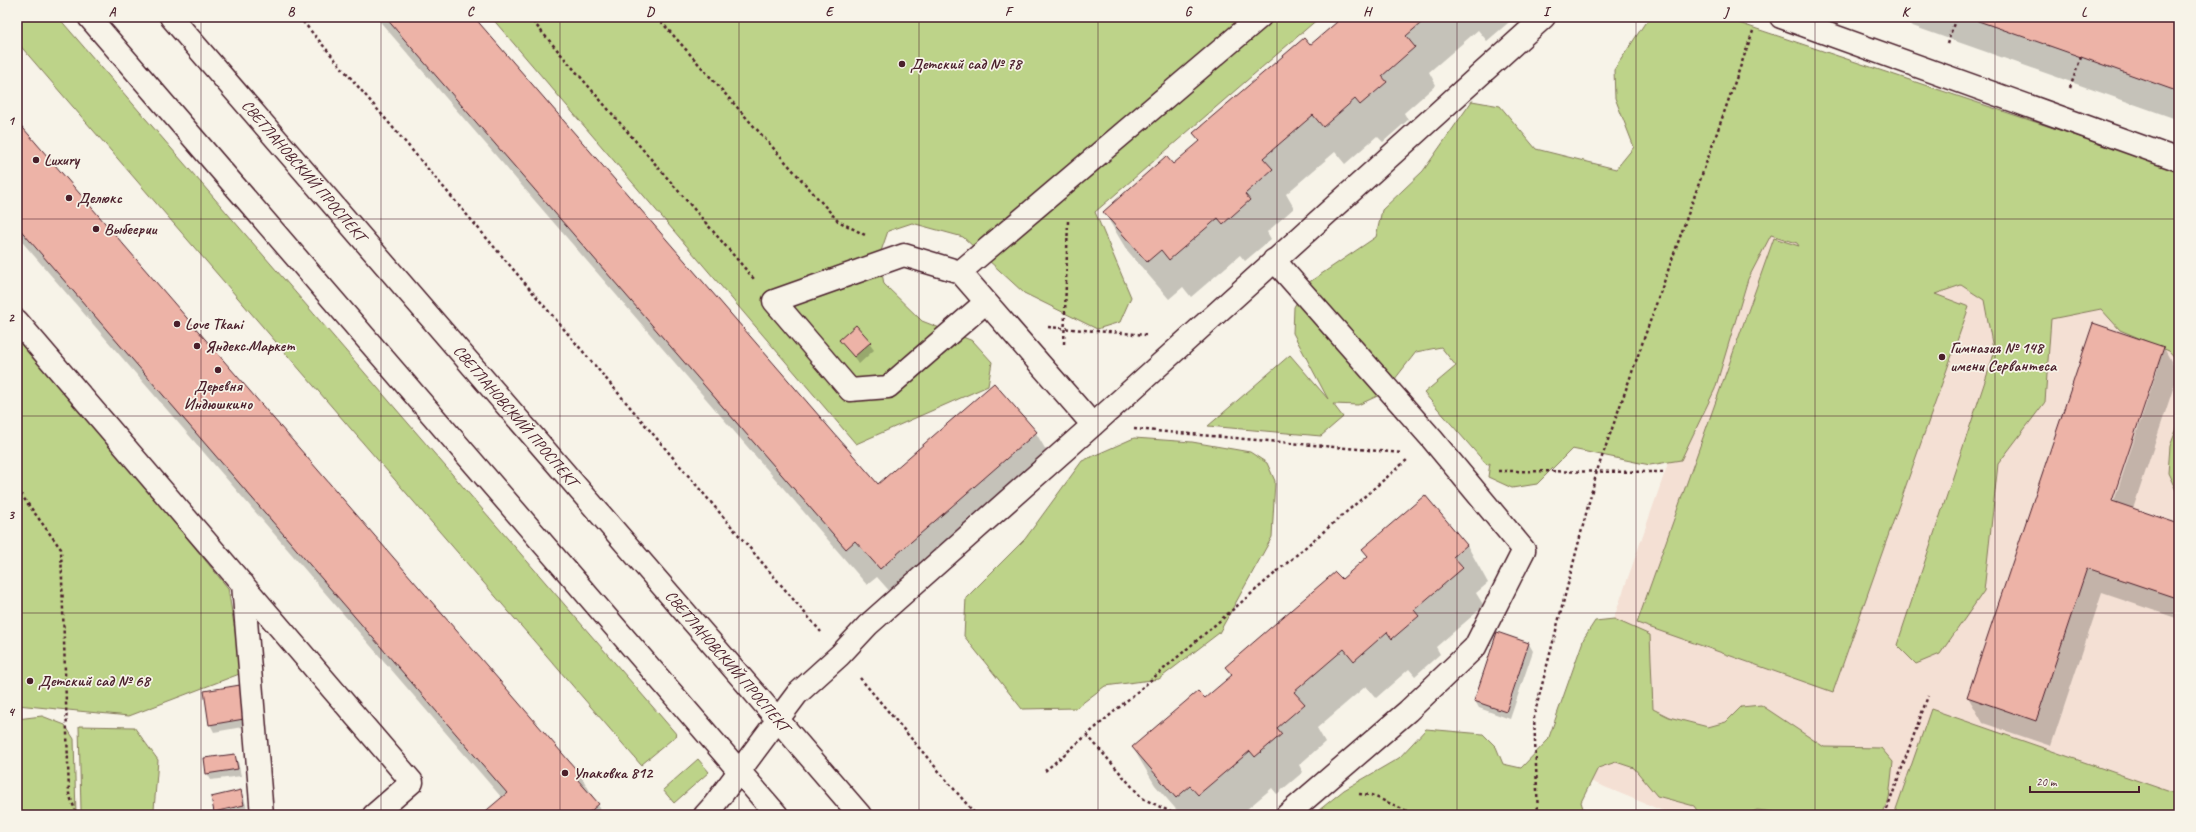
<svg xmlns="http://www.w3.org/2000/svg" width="2196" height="832" viewBox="0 0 2196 832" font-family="Caveat,sans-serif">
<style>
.built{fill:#f4e0d4}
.green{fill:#bdd389;stroke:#84795a}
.shadow{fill:#0003;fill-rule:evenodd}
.building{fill:#edb3a7;stroke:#4a1f2b}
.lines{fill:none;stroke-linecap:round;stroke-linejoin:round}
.minor-casing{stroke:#4a1f2b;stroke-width:25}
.major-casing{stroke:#4a1f2b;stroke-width:25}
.path{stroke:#4a1f2b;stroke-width:2.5;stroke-dasharray:3 3;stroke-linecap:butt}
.minor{stroke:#f7f3e8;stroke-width:22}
.major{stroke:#f7f3e8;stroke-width:22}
.grid{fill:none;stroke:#4a1f2b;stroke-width:1;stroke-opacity:0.55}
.poi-dot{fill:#4a1f2b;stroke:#f7f3e8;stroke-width:1.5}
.labels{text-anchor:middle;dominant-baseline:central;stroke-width:3.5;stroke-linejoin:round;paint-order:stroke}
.poi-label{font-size:16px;font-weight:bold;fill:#4a1f2b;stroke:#f7f3e8;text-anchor:start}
.street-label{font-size:16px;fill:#4a1f2b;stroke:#f7f3e8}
.neatline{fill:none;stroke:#4a1f2b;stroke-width:1.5}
.grid-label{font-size:13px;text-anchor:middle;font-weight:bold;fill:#4a1f2b}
</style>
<rect width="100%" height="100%" fill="#f7f3e8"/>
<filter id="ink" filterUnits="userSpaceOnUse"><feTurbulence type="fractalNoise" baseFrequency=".025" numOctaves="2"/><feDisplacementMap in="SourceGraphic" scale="8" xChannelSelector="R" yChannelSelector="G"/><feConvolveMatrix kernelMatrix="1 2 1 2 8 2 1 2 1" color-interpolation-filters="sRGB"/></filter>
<g filter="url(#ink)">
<path class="built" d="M 1790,115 L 2179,243 L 2179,815 L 1673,815 L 1561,769 Z"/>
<path class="green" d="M 17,17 L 58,17 L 677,735 L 641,765 L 17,42 Z
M 491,17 L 1320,17 L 1095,212 L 1131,297 L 1120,322 L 1097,329 L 1024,293 L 963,237 L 912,223 L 888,231 L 879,257 L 884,284 L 922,321 L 973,341 L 992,362 L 988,386 L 856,444 Z
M 1654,17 L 1721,17 L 2179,170 L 2179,362 L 2169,351 L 2120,330 L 2101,309 L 2051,319 L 2045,402 L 1998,464 L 1984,591 L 1940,654 L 1916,664 L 1897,645 L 1994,354 L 1984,300 L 1961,285 L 1935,294 L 1969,307 L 1833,692 L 1637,623 L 1774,238 L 1799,246 L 1797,243 L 1771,235 L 1748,279 L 1715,389 L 1681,460 L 1650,465 L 1572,449 L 1537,484 L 1512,488 L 1488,477 L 1490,463 L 1487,465 L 1424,393 L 1456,366 L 1441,347 L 1416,352 L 1384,393 L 1358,405 L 1333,404 L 1343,417 L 1321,436 L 1208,426 L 1290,355 L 1328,399 L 1293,333 L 1294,307 L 1308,283 L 1376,237 L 1382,210 L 1423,171 L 1472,101 L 1500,106 L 1536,149 L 1616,169 L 1634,147 L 1615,98 L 1614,70 L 1645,23 Z
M 17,330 L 228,588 L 242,673 L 129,716 L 17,705 Z
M 2179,423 L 2179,497 L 2168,473 L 2170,446 Z
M 1134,438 L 1192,442 L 1250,452 L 1267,463 L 1275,481 L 1272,537 L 1219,633 L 1159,679 L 1105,686 L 1076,708 L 1022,709 L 964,636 L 966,598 L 1025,539 L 1082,461 Z
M 1614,619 L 1650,635 L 1653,709 L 1669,717 L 1708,727 L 1726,722 L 1741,707 L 1761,705 L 1824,747 L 1881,748 L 1893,762 L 1889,799 L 1882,815 L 1779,815 L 1774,812 L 1757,810 L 1745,815 L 1700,815 L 1694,806 L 1657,796 L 1634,768 L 1616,762 L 1598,768 L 1581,802 L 1585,815 L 1313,815 L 1344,790 L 1399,758 L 1426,729 L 1483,734 L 1496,747 L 1503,764 L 1521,768 L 1548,740 L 1584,638 L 1595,621 Z
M 1931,709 L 2179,795 L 2179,815 L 1894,815 Z
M 42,716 L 65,725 L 74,739 L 76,815 L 17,815 L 17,719 Z
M 79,726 L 134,727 L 158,760 L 154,810 L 156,815 L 83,815 L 81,810 Z
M 698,759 L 709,772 L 674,803 L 663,790 Z"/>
<path class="shadow" d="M 376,17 L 472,17 L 878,485 L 1036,433 L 1057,469 L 901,604 L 877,577 L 867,585 Z
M 1333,17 L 1515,17 L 1487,41 L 1478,30 L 1429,72 L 1436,85 L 1404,113 L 1408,120 L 1383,142 L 1377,136 L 1345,164 L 1335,152 L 1286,194 L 1294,208 L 1267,232 L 1271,239 L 1245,261 L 1240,255 L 1191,297 L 1183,287 L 1169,299 L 1126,249 L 1104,212 L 1173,166 L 1200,142 L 1195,133 L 1310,46 L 1336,23 Z
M 1887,17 L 2173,17 L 2179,19 L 2179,120 Z
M 17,122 L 572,766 L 581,776 L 604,815 L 483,815 L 502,798 L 17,236 Z
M 856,326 L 874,350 L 859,364 L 841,340 Z
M 2164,348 L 2178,374 L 2133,509 L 2179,525 L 2179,619 L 2102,593 L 2051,746 L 1983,723 L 1968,697 ZM 2157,365 L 2159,365 L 2112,507 L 2110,506 Z
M 1467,545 L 1488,583 L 1476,593 L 1484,606 L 1436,647 L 1440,654 L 1415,676 L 1409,669 L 1376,698 L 1366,686 L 1317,728 L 1325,742 L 1299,765 L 1303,772 L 1277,794 L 1272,788 L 1240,815 L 1181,815 L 1155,785 L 1133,748 L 1205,700 L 1231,676 L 1226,667 L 1341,580 L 1368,557 L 1363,549 Z
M 1529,644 L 1533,651 L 1510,719 L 1479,708 L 1475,701 Z
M 239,686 L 243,694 L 248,726 L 214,732 L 210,724 Z
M 234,755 L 238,762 L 241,776 L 211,780 L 207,773 Z
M 240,791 L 244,798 L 248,812 L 235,815 L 217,815 L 215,811 Z"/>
<path class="building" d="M 385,17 L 474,17 L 878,484 L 994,383 L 1037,432 L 880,569 L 855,541 L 846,549 Z
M 1332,17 L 1428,17 L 1406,36 L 1415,47 L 1382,76 L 1387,82 L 1360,105 L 1355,99 L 1323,127 L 1313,115 L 1263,158 L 1273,169 L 1245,194 L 1250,200 L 1223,224 L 1218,218 L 1169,260 L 1161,250 L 1147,262 L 1103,212 L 1166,156 L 1173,164 L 1200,141 L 1193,133 L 1304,38 L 1310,45 L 1337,22 Z
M 1967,17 L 2179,18 L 2179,92 L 2081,57 Z
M 17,121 L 581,775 L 577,779 L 599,804 L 586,815 L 481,815 L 507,793 L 17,226 Z
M 2093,323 L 2164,347 L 2112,501 L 2179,524 L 2179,599 L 2087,568 L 2036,721 L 1967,697 Z
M 856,325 L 871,342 L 854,357 L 839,340 Z
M 1425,495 L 1467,545 L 1453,557 L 1463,568 L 1414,610 L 1419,616 L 1392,639 L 1387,632 L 1354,661 L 1344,649 L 1294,692 L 1305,704 L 1277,728 L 1282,734 L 1255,757 L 1250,751 L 1198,795 L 1190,786 L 1176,798 L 1132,747 L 1198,691 L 1205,698 L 1232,675 L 1225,667 L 1335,572 L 1342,579 L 1368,556 L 1362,549 Z
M 1497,632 L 1529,643 L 1506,712 L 1474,701 Z
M 240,685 L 244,719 L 209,725 L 204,691 Z
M 235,754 L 238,769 L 206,774 L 204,758 Z
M 241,790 L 244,805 L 214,812 L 211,797 Z"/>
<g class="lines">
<g class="minor-casing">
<path id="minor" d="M 1781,17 L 2179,160
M 1274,260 L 1432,439 L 1524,550 L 1475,647 L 1408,711 L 1287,815
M 960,272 L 1260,17
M 986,302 L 888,387 L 850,390 L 774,301 L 904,255 L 960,272 L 1093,425
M 17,321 L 412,782 L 374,815
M 243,584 L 262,815
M 705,815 L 714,805 L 797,694 L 840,655 L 868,625 L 1093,425 L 1544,17"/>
</g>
<g class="major-casing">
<g id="major">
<path d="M 89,17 L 777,815"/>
<path id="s1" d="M 171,17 L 860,815"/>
</g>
</g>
<path class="path" d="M 299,17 L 821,632
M 529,17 L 754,279
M 657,17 L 838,221 L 867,236
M 1947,44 L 1956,17
M 2070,88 L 2081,57
M 1048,327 L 1146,335
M 1064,344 L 1068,221
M 1134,429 L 1402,453
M 1498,471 L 1665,472
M 17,489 L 61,549 L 69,794 L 77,815
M 860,678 L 976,815
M 1087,735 L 1142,798 L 1177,815
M 1045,771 L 1408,459
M 1359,794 L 1371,795 L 1416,815
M 1538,815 L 1534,716 L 1597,471 L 1753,31
M 1885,815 L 1928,696"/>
<use href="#minor" class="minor"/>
<use href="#major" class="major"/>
</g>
</g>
<path class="grid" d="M 201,17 L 201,815M 381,17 L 381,815M 560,17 L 560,815M 739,17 L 739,815M 919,17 L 919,815M 1098,17 L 1098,815M 1277,17 L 1277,815M 1457,17 L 1457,815M 1636,17 L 1636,815M 1815,17 L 1815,815M 1995,17 L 1995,815M 17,219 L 2179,219M 17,416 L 2179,416M 17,613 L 2179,613"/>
<g class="poi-dot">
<circle cx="902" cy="64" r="4"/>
<circle cx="36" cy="160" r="4"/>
<circle cx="69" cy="198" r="4"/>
<circle cx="96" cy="229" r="4"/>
<circle cx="177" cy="324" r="4"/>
<circle cx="197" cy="346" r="4"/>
<circle cx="1942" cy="357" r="4"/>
<circle cx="218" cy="370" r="4"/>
<circle cx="30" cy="681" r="4"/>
<circle cx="565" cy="773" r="4"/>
</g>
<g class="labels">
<g class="poi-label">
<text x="910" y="64">Детский сад № 78</text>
<text x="44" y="160">Luxury</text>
<text x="77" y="198">Делюкс</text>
<text x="104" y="229">Выбеерии</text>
<text x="185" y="324">Love Tkani</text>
<text x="205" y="346">Яндекс.Маркет</text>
<text x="1950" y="348">Гимназия № 148<tspan x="1950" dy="18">имени Сервантеса</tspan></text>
<text x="218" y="386" text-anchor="middle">Деревня<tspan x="218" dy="18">Индюшкино</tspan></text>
<text x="38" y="681">Детский сад № 68</text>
<text x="573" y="773">Упаковка 812</text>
</g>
<g class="street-label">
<text stroke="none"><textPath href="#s1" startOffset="203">СВЕТЛАНОВСКИЙ ПРОСПЕКТ</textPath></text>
<text stroke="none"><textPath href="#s1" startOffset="527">СВЕТЛАНОВСКИЙ ПРОСПЕКТ</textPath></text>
<text stroke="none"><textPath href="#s1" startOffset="851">СВЕТЛАНОВСКИЙ ПРОСПЕКТ</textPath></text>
</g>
</g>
<rect width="2196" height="832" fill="none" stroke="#f7f3e8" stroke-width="44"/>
<path d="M2030 786v6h109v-6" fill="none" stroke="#4a1f2b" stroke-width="2"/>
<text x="2036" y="786" font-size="12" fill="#4a1f2b" stroke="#f7f3e8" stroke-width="3" paint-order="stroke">20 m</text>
<rect x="22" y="22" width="2152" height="788" class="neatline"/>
<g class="grid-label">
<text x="112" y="16">A</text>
<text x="291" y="16">B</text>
<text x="470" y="16">C</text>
<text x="650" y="16">D</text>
<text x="829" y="16">E</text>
<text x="1008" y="16">F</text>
<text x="1188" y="16">G</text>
<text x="1367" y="16">H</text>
<text x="1546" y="16">I</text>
<text x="1726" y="16">J</text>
<text x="1905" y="16">K</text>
<text x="2084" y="16">L</text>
<text x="11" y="125">1</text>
<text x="11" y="322">2</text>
<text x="11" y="519">3</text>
<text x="11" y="716">4</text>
</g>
</svg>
